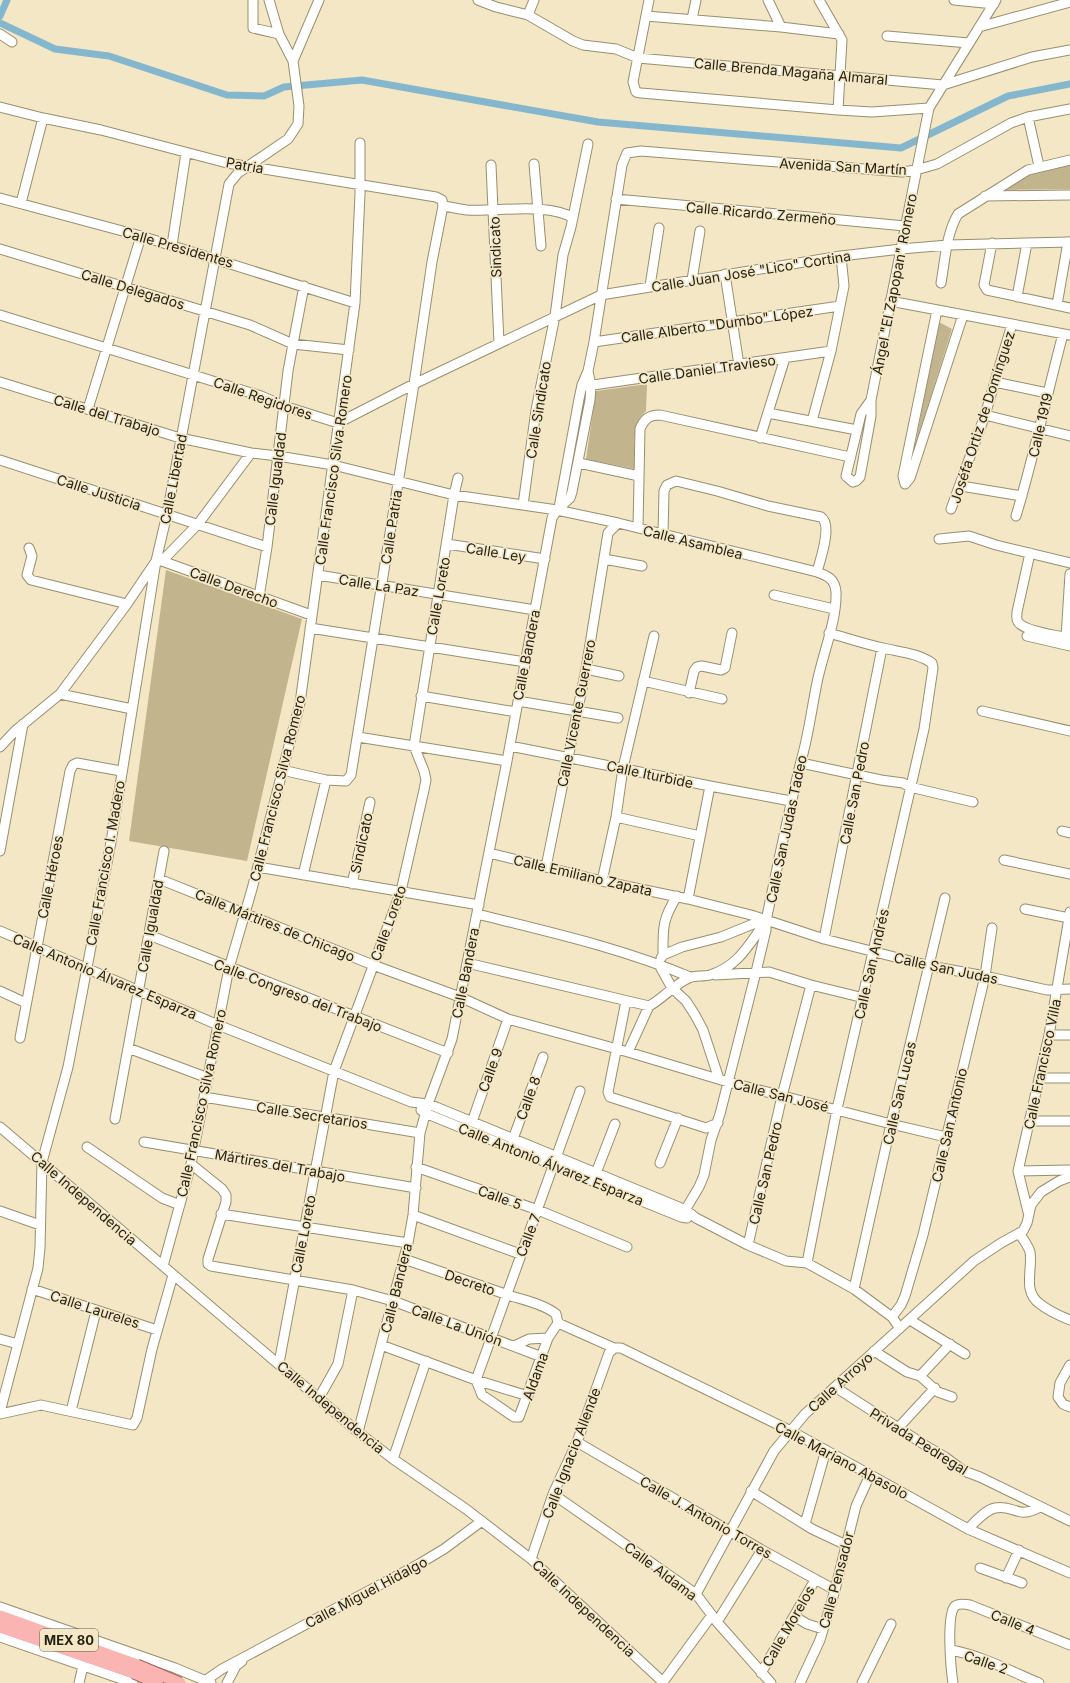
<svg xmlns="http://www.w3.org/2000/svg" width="1070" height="1683" viewBox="0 0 1070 1683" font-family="Inter,sans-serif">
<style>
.green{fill:#c2b48c}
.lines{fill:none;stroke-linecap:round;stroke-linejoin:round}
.canal{stroke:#84b7ce;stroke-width:7}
.minor-casing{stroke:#998e6e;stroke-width:11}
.major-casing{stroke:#ad6058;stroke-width:13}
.minor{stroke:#fff;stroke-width:9}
.major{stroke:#fab5b2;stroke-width:11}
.major-bridge-casing{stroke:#ad6058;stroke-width:13;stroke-linecap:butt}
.major-bridge{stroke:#fab5b2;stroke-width:11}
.labels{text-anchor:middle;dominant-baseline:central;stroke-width:3.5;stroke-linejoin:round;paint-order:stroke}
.shield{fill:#f3e7c5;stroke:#615b48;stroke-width:1}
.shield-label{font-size:13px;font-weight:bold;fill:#231f12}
.street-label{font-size:14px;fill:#231f12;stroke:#f3e7c5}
</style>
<rect width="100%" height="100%" fill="#f3e7c5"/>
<path class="green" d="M 1070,165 L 1070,189 L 1005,190 L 1037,171 Z
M 939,322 L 952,329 L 915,446 Z
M 647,384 L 646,411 C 630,425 635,449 635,469 L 586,459 L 596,391 Z
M 166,570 L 302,619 L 247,861 L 129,841 Z"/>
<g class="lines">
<path class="canal" d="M 0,16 L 7,0
M 0,23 L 55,49 L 109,56 L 227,95 L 264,96 L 284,87 L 362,80 L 598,122 L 901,148 L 1008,96 L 1070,84"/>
<g class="minor-casing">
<path id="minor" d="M 253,0 L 253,28 L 279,34
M 269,0 L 279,34 L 293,61
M 478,0 L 496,7 L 528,15 L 573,41 L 583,45 L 616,49 L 638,58 L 943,85 L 1032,57 L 1070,50
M 649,0 L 633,82 L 636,92 L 641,93 L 838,110 L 872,112 L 929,108
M 768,0 L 781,27
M 819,0 L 842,40 L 838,110
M 954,0 L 994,4
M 528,15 L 534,0
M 646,16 L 781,27 L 839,34
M 692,19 L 696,0
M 979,27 L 1070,2
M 0,34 L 12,42
M 887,36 L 969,43
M 0,107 L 43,118 L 101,130 L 227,163 L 436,197 L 442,200 L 443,206 L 432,262 L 414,384 L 351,775 L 346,781 L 326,780 L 282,770
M 1028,117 L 1039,166
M 534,164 L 541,246
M 491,165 L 499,343
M 985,196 L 1070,195
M 0,198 L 141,236 L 355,303
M 616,199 L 905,226
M 21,203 L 43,118
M 443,206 C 451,207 459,209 467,210 C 496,212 549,202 573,218
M 992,243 L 984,285 L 987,290 L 1070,308
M 172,245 L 186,153
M 0,249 L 250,325 L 293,344 L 288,371 L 267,547 L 259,597
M 725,274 L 739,365
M 692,280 L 700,231
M 941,283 C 945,261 946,234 958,214 L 1028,170 L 1070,160
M 304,286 L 293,344 L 349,350
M 650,286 L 659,228
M 1017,297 L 1027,243
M 890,301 L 1070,335
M 1057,305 L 1068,242
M 937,310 L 903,476 L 905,484 L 910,478 L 963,315
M 0,315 L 261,396 L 284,406 L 338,423 L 414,384 L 601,295 L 841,256 L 901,249 L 948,245 L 1070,242
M 594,342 L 840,306
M 0,382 L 180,438 L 251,453 L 278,456 L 333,465 L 454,495 L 557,510 L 618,523 L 817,572 C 828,576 835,579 836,592 C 837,619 824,651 818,678 C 812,705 809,734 801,761 C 788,814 777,868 766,921 L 766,930 L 756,972 L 720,1114 L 711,1140 L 704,1175 L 699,1187 L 681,1217
M 995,382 L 1047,393
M 586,386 L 831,351
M 871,400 L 861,414 L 846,476 L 853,482 L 856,481 L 860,477 L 871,416 L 871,400 L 929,108 L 996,0
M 88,409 L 141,236
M 768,413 L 857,430
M 985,415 L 1070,436
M 812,421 L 831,351 L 844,286 L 841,256
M 760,438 L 785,358
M 0,460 L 267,547
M 579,463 L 639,476
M 961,486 L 1022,496
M 523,505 L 536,410 L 555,316 L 563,255 L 571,227 L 588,144
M 559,508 L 579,399 L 582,385 L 588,371 L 594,342 L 622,165 L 627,153 L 641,151 L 902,172 L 916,170 L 937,164 L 1011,123 L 1028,117 L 1070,109
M 951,509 L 985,415 L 1012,324
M 1016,516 C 1034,456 1047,394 1063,334
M 638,528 L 640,429 C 644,419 649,415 660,415 L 850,457
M 663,534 L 664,491 L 667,485 L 676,481 L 717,491 L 768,506 L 821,517 C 833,525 820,560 817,572
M 939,539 L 969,536 L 996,545 L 1070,563
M 447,544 L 545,559
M 29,548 L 32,556 L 27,575 L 31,580 L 127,604
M 1030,553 L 1017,612 C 1017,616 1016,619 1018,622 C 1024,631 1059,636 1070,638
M 604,559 L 642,566
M 156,561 L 162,561 L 311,615
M 162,561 L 198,524 L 251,453
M 318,575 L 535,610
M 774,595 L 834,609
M 310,628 L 525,662
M 1027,636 L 1070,646
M 1066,637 L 1070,574
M 586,669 L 619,676
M 643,681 L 722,699
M 689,693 L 694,671 L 697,667 L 702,666 L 721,670 L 725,668 L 732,633
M 60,694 L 132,709
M 421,696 L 516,712
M 518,701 L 618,718
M 982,711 L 1070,731
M 358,737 L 507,761
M 510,746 L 710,786 L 791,801
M 0,747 L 15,731 L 60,694 L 127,604 L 156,561 L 167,514 L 229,184 L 238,173 L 288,139 L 298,124 L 299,106 L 293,61 L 319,0
M 801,763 L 881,780 L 903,783 L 910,787 L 973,802
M 616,817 L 700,836
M 1062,831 L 1070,833
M 0,851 L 23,724
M 489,853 L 602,881 L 688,899 L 751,915 L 824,939 L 930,966 L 985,976 L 1047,990 L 1070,989
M 1004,860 L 1070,874
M 258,867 L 479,905
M 546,867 L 586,669 L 608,533 L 618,523
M 303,875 L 326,780
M 159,879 L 373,965 L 460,997 L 508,1019 L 628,1052 L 728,1082 L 891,1124 L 946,1137
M 602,881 L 616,817 L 623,768 L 654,636
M 352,884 L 370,802
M 688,899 L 710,786
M 1025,909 L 1069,918
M 477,914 C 549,932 622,948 690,977
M 0,931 L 218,1025 L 411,1102 L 428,1104 L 436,1107 L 686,1210 L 696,1218 L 748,1245 L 786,1261 L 807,1263 L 854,1289 L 892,1317 L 899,1327
M 149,935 L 448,1053
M 824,939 L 882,648
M 663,955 L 682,947 L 721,937 L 763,920
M 661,958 L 663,955 C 663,928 662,920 677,896
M 467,963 L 649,1006 C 664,998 673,985 689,978 C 695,975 703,977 710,975 C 739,966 749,944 766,921
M 658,963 L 672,988 L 686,1001 L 695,1015 L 703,1030 L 719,1079
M 715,975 L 769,972 L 811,985 L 864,998
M 0,991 L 26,1003
M 626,1001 L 608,1092 L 610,1097 L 706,1128 L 718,1123
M 1049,1035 L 1070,1035
M 20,1038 L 70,771 L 73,765 L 77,763 L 121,771
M 128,1048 L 208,1078
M 628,1052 L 649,1006
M 1039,1078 L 1070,1078
M 204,1097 L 420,1133
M 421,1110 L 425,1113 L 681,1217 L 687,1218
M 115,1119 L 164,851
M 1030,1121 L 1070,1121
M 472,1122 L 508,1019
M 0,1127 L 358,1432 L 393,1459 L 466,1509 L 531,1559 L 664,1683
M 513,1139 L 543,1057
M 144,1142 L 416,1188
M 87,1147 L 162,1198 L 180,1205
M 660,1163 L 678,1118
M 191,1164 L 222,1189 L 226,1195 L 226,1202 L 208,1259 L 208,1264 L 211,1266 L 353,1290 L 393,1301 L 542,1357
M 416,1167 L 538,1210 L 627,1247
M 1018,1171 L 1070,1170
M 596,1173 L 615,1124
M 0,1211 L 40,1225
M 1028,1212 L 1018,1171 L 1049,1035 L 1070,912
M 221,1214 L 408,1243
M 413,1215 L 520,1254
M 1019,1233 C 1023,1239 1028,1245 1030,1252 C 1033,1270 1022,1291 1040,1304 C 1049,1311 1060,1316 1070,1320
M 748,1245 L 782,1096 L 811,985
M 404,1259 C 439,1271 473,1283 508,1295 C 523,1300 544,1304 556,1314 L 558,1323 L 548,1338 L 519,1417 L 514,1417 L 482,1395 L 476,1380 L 580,1091
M 807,1263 L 837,1109 L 924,729 L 933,668 L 932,663 C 917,653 900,652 883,648 C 865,644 847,638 829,633
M 163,1266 L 191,1164 L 229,968 L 252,889 L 300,703 L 355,303 L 360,194 L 360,143
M 32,1289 L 157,1330
M 854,1289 L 891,1124 L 945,898
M 892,1317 L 901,1305 L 905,1296 L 923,1235 L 985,976 L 992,928
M 910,1320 L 965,1354
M 558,1323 L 614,1348 L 621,1348 L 791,1431 L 968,1529 L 1070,1573
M 0,1339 L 18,1344
M 381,1345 L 476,1380 L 528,1396
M 514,1346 L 529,1339 L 548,1338
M 874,1351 L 907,1372 L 920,1376 L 938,1392 L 952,1397
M 279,1363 L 334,1071 L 401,891 L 424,790 L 426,780 L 424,771 L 414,746 L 454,495 L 458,478
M 1070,1365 L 1060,1383 L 1058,1397 L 1063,1404 L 1070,1407
M 920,1376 L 950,1344
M 835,1387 L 931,1449 L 945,1457 L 964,1471 L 980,1477 L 1070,1521
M 319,1398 L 338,1364 L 353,1290
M 71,1411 L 96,1311
M 0,1412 L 38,1268 L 40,1248 L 42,1162 L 68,1067 L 111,842 L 156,561
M 0,1414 L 41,1405 L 133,1425 L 137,1418 L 152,1349 L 173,1275
M 898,1428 L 935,1388
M 358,1432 L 408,1243 L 413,1215 L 420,1133 L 428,1104 L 452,1039 L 507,761 L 552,518 L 557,510 L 570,498 L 572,492 L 590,400 L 591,386 L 588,371
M 577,1442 L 762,1550 L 835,1590
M 393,1459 L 426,1361
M 751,1491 L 812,1529 L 846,1545
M 553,1494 L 696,1594 L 717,1622 L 771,1683
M 805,1524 L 826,1450
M 968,1529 C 975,1522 985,1510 995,1508 C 1014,1504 1017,1520 1040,1507
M 531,1559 L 553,1494 L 577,1442 L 609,1353 L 614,1348
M 980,1568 L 1022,1583
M 1006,1578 L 1019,1550
M 696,1594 L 774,1451 L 805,1414 L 974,1261 L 1001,1243 L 1023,1231 L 1027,1223 L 1031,1205 L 1041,1192 L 1059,1181 L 1070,1177
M 0,1607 L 175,1668 L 211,1683
M 794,1616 L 807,1624 L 823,1629
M 717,1622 L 762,1550
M 0,1637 L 133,1683
M 951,1650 C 983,1656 1010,1671 1039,1683
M 761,1673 L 815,1580
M 663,1682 L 712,1615
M 79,1683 L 83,1666
M 205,1683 L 209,1678 L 222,1669 L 419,1564 L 444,1549 L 482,1521
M 227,1683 L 236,1666 L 242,1661
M 800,1683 L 820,1640 L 835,1590 L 856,1506 L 870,1475
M 862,1683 L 891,1624
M 953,1683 C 951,1670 946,1615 955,1606 C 959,1603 965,1604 970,1605 L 1070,1645"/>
</g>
<g class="major-casing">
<path id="major" d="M 0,1616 L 137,1665
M 0,1627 L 134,1673"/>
</g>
<use href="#minor" class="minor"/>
<use href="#major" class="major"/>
<g class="major-bridge-casing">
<path id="major-bridge" d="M 137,1665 L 180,1683
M 134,1673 L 157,1683"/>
</g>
<use href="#major-bridge" class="major-bridge"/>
</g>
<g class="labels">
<rect class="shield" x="40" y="1629" width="58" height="22" rx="3"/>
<g class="shield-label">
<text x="69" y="1640">MEX 80</text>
</g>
<g class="street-label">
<text transform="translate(791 71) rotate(5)">Calle Brenda Magaña Almaral</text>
<text transform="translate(245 165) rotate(10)">Patria</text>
<text transform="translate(843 166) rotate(3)">Avenida San Martín</text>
<text transform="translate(761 213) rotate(5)">Calle Ricardo Zermeño</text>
<text transform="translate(178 247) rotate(16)">Calle Presidentes</text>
<text transform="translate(495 247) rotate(-92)">Sindicato</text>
<text transform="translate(751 271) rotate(-9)">Calle Juan José "Lico" Cortina</text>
<text transform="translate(894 284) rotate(-79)">Ángel "El Zapopan" Romero</text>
<text transform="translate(133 289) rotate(17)">Calle Delegados</text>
<text transform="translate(717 324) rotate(-8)">Calle Alberto "Dumbo" López</text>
<text transform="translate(707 369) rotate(-8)">Calle Daniel Travieso</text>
<text transform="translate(263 398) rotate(19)">Calle Regidores</text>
<text transform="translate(538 410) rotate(-81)">Calle Sindicato</text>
<text transform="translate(107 415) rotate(17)">Calle del Trabajo</text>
<text transform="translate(982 417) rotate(-72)">Joséfa Ortiz de Domínguez</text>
<text transform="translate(1040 425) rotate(-77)">Calle 1919</text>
<text transform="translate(333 470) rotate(-82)">Calle Francisco Silva Romero</text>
<text transform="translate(173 479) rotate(-79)">Calle Libertad</text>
<text transform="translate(275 479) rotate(-83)">Calle Igualdad</text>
<text transform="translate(99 492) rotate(18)">Calle Justicia</text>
<text transform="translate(391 527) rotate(-81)">Calle Patria</text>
<text transform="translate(693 542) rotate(14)">Calle Asamblea</text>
<text transform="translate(496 552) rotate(9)">Calle Ley</text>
<text transform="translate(379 585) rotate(9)">Calle La Paz</text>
<text transform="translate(234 587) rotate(20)">Calle Derecho</text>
<text transform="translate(438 596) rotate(-80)">Calle Loreto</text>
<text transform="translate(526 655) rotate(-79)">Calle Bandera</text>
<text transform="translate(576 713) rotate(-79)">Calle Vicente Guerrero</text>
<text transform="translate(650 774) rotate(12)">Calle Iturbide</text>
<text transform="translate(277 788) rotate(-76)">Calle Francisco Silva Romero</text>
<text transform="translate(854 793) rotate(-79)">Calle San Pedro</text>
<text transform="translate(786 829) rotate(-78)">Calle San Judas Tadeo</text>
<text transform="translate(361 843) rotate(-78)">Sindicato</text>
<text transform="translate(105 863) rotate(-80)">Calle Francisco I. Madero</text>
<text transform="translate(583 875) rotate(13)">Calle Emiliano Zapata</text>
<text transform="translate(50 877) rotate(-79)">Calle Héroes</text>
<text transform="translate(388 923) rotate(-70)">Calle Loreto</text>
<text transform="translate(275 925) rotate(22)">Calle Mártires de Chicago</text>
<text transform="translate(150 926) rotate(-80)">Calle Igualdad</text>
<text transform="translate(871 964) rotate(-77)">Calle San Andrés</text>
<text transform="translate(946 968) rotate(12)">Calle San Judas</text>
<text transform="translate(465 973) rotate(-79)">Calle Bandera</text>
<text transform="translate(105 976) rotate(23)">Calle Antonio Álvarez Esparza</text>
<text transform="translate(298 995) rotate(21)">Calle Congreso del Trabajo</text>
<text transform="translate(1042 1064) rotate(-78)">Calle Francisco Villa</text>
<text transform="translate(490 1070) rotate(-70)">Calle 9</text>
<text transform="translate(899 1093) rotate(-77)">Calle San Lucas</text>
<text transform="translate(781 1095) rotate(14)">Calle San José</text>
<text transform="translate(528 1098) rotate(-70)">Calle 8</text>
<text transform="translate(201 1103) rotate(-78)">Calle Francisco Silva Romero</text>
<text transform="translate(312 1115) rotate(9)">Calle Secretarios</text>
<text transform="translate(949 1125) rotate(-77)">Calle San Antonio</text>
<text transform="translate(551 1164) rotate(22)">Calle Antonio Álvarez Esparza</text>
<text transform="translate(280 1165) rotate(10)">Mártires del Trabajo</text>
<text transform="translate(765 1173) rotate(-77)">Calle San Pedro</text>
<text transform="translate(500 1197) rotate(20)">Calle 5</text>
<text transform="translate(84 1198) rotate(41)">Calle Independencia</text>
<text transform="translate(303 1234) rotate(-79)">Calle Loreto</text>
<text transform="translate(528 1235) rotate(-69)">Calle 7</text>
<text transform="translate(470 1282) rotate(19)">Decreto</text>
<text transform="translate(396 1288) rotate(-76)">Calle Bandera</text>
<text transform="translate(95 1309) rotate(18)">Calle Laureles</text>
<text transform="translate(457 1325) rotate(20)">Calle La Unión</text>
<text transform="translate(535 1376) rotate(-70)">Aldama</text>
<text transform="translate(840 1382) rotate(-42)">Calle Arroyo</text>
<text transform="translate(331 1407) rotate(40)">Calle Independencia</text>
<text transform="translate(919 1441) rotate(32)">Privada Pedregal</text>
<text transform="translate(571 1453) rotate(-69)">Calle Ignacio Allende</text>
<text transform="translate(842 1460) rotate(28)">Calle Mariano Abasolo</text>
<text transform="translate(706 1517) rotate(30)">Calle J. Antonio Torres</text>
<text transform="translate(661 1571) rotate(37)">Calle Aldama</text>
<text transform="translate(836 1580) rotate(-75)">Calle Pensador</text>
<text transform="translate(366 1592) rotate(-28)">Calle Miguel Hidalgo</text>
<text transform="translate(584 1608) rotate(43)">Calle Independencia</text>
<text transform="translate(1013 1622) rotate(22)">Calle 4</text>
<text transform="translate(788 1626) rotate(-60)">Calle Morelos</text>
<text transform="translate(986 1662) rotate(19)">Calle 2</text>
</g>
</g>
</svg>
